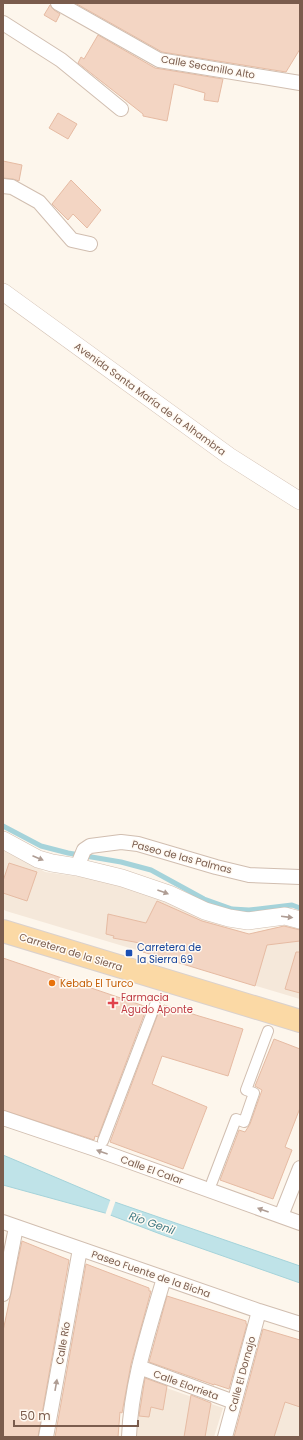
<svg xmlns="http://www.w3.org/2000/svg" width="303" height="1440" viewBox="0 0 303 1440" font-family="Poppins,sans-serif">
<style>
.residential{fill:#f5e8da}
.water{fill:#bfe3e8;stroke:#a5d3da}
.pier{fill:#fdf6ec}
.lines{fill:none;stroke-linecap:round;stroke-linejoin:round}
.stream{stroke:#a5d3da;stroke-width:5}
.building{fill:#f3d5c3;stroke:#e6bba3}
.pedestrian-casing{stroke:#d1beb0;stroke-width:12}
.minor-casing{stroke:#d1beb0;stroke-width:16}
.tertiary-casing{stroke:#d1beb0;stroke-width:18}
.primary-casing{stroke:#dad1cd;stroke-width:24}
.pedestrian{stroke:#fff;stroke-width:10}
.minor{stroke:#fff;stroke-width:14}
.tertiary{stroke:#fff;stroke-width:17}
.primary{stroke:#fbd9a5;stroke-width:22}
.oneway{fill:#af9d94}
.transit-dot{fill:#1a4fb4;stroke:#fffaf3;stroke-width:1.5}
.food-dot{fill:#e8710a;stroke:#fffaf3;stroke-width:1.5}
.health-dot{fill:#e0444e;stroke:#fffaf3;stroke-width:1.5}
.labels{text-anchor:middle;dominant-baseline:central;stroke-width:3;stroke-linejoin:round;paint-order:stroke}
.street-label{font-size:10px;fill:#7a5c4d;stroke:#fffaf3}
.transit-label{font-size:10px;fill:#164399;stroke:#fffaf3;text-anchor:start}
.food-label{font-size:10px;fill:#c56008;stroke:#fffaf3;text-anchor:start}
.health-label{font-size:10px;fill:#be3a42;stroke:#fffaf3;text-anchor:start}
.water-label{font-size:11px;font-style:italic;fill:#437c86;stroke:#fffaf3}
</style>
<rect width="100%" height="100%" fill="#fdf6ec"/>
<path class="residential" d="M 3,848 L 45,872 L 96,879 L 159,897 L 220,925 L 249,934 L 287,925 L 300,927 L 300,999 L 6,911 L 3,909 Z
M 144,1380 L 223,1408 L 214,1437 L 137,1437 L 138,1415 Z
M 300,1401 L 300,1437 L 274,1437 L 285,1402 Z"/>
<path class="water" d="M 3,1155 L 109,1200 L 300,1266 L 300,1283 L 163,1235 L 105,1213 L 3,1185 Z"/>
<path class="pier" d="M 111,1198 L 116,1200 L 110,1217 L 105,1215 Z"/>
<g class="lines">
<path class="stream" d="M 3,826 L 41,846 L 68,853 L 121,862 L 151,870 L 204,899 L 232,909 L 249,910 L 292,905 L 300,908"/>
</g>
<path class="building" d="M 75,3 L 300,3 L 300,49 L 286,72 L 162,52 Z
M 50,5 L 54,10 L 60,14 L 56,22 L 44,15 Z
M 98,35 L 155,68 L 223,79 L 218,102 L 204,100 L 205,93 L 174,84 L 167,121 L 143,116 L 143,114 L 78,63 L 81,57 L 84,59 Z
M 58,113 L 77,124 L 68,139 L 49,128 Z
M 3,161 L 22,165 L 19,181 L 13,179 L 3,178 Z
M 71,180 L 101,210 L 87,228 L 73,214 L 68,220 L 52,204 Z
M 9,863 L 37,872 L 27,901 L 3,893 L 3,881 Z
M 157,901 L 202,921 L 249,934 L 284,926 L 300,930 L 300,941 L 267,945 L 255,986 L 143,952 L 145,944 L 113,938 L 114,936 L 106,934 L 108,914 L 146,923 Z
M 296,952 L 300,952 L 300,993 L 285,989 Z
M 3,958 L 147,1007 L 98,1137 L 95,1136 L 94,1140 L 3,1110 Z
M 164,1005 L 199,1016 L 243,1029 L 228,1076 L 162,1056 L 152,1084 L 207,1107 L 183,1169 L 110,1142 L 159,1011 L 161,1012 Z
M 274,1039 L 300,1049 L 300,1108 L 285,1147 L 292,1150 L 273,1199 L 220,1180 L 239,1130 L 245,1132 L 250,1124 L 262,1090 L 255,1086 Z
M 22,1241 L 69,1260 L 38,1437 L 3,1437 L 3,1331 Z
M 86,1264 L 149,1288 L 149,1291 L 151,1291 L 131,1364 L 122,1413 L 120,1412 L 118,1437 L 55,1437 Z
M 167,1296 L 246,1321 L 246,1324 L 247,1324 L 229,1389 L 214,1384 L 214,1385 L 149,1362 Z
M 263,1329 L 300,1340 L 300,1407 L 285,1402 L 274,1437 L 234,1437 Z
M 145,1378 L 167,1386 L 163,1410 L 151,1407 L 149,1417 L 139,1416 Z
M 191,1395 L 211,1403 L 205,1437 L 184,1437 Z"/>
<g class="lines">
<g class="pedestrian-casing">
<path id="pedestrian" d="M 103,1141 L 155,1005
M 212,1182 L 236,1119 L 244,1122 L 254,1093 L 246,1090 L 268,1031"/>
</g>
<g class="minor-casing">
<path id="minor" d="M 58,3 L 159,60 L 300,83
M 3,23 L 61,60 L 121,109
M 3,186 L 12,187 L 39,202 L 72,240 L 90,244
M 77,867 L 84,850 L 90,846 L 121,842 L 138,844 L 216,867 L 249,875 L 300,877
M 3,1118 L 95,1149 L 300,1223
M 281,1216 L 300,1168
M 3,1222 L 259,1311 L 300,1324
M 3,1294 L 16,1227
M 139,1367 L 234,1402
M 46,1437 L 80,1249
M 129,1437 C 131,1382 149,1330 164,1278
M 225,1437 L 259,1311"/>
</g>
<g class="tertiary-casing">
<path id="tertiary" d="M 3,292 L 229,456 L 300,501
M 3,840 L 38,859 L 52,863 L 77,867 L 122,878 L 169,894 L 205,911 L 229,918 L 248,921 L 285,916 L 300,920"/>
</g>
<g class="primary-casing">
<path id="primary" d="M 3,931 L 300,1021"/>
</g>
<use href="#pedestrian" class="pedestrian"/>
<use href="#minor" class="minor"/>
<use href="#tertiary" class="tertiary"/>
<use href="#primary" class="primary"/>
</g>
<defs><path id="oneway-solid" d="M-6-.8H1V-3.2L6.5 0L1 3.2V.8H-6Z"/></defs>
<g class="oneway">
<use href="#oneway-solid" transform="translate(38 858) rotate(23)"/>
<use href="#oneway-solid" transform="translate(163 892) rotate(20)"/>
<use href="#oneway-solid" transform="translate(287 917) rotate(7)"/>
<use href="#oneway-solid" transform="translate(102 1152) rotate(-160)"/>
<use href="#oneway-solid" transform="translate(263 1210) rotate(-160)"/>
<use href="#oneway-solid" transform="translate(56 1385) rotate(-80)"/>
</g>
<rect class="transit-dot" x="125" y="949" width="8" height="8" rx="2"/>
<circle class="food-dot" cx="52" cy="983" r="4"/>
<path class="health-dot" d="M111 997h4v4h4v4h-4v4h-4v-4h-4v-4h4z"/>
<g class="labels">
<g class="street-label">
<text transform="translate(208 67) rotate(10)">Calle Secanillo Alto</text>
<text transform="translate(150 399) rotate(36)">Avenida Santa María de la Alhambra</text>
<text transform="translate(182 857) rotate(15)">Paseo de las Palmas</text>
<text transform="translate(71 952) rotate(17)">Carretera de la Sierra</text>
<text transform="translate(152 1170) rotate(20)">Calle El Calar</text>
<text transform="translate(151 1274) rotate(19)">Paseo Fuente de la Bicha</text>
<text transform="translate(63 1343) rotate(-80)">Calle Río</text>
<text transform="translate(242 1374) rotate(-75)">Calle El Dornajo</text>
<text transform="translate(186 1385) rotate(20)">Calle Elorrieta</text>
</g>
<g class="transit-label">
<text x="137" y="947">Carretera de<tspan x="137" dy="12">la Sierra 69</tspan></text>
</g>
<g class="food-label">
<text x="60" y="983">Kebab El Turco</text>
</g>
<g class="health-label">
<text x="121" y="997">Farmacia<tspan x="121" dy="12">Agudo Aponte</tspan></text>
</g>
<g class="water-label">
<text transform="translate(152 1223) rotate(19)">Río Genil</text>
</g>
</g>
<rect width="303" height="1440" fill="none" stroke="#7a5c4d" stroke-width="8"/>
<path d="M14 1420v6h124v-6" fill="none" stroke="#7a5c4d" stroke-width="2"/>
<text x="20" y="1420" font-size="12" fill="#7a5c4d" stroke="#fffaf3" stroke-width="3" paint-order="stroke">50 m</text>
</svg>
